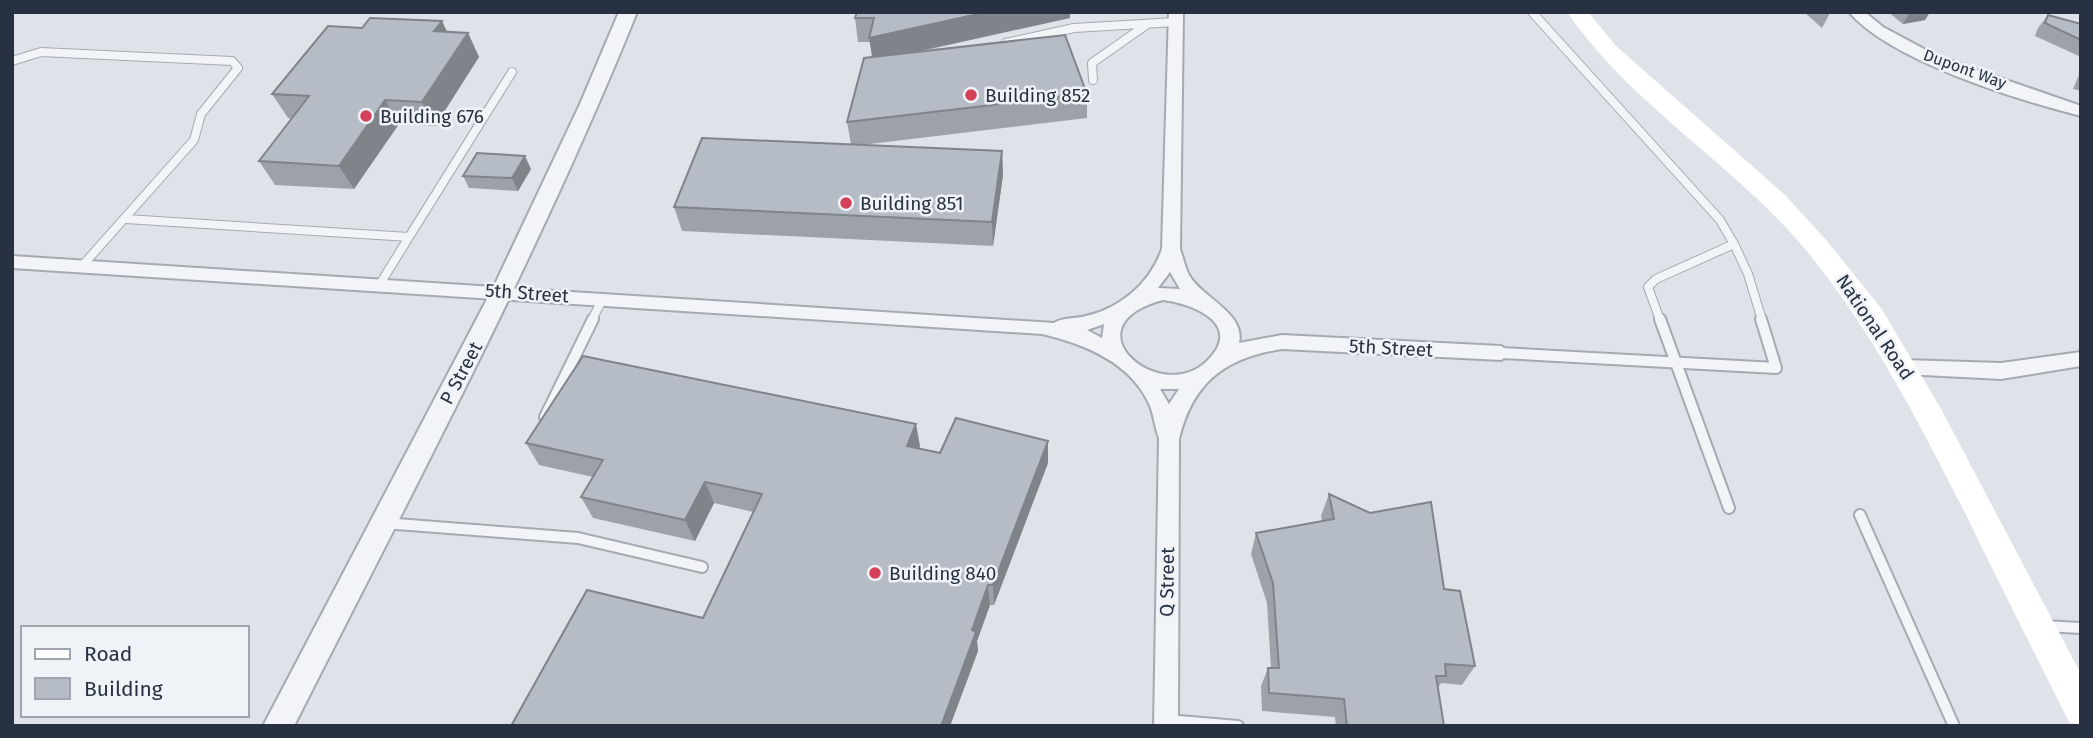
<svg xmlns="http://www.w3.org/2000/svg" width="2093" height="738" viewBox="0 0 2093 738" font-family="'Fira Sans',sans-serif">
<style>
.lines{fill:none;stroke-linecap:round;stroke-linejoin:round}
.service-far1-casing{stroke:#a4aab3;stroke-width:10}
.service-casing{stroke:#a4aab3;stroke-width:14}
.minor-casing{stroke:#a4aab3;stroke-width:4}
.tertiary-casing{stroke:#a4aab3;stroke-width:4}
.service-far1{stroke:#f2f4f7;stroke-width:8}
.service{stroke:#f2f4f7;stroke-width:10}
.minor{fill:#f2f4f7;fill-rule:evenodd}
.tertiary{fill:#f2f4f7;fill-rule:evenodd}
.secondary{fill:#fff;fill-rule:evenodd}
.wall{fill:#9da2aa}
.shaded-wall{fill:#7f848b}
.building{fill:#b6bcc6;stroke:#7f848b;stroke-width:2}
.poi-dot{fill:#d34058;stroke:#eff2f6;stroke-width:2.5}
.labels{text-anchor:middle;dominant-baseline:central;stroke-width:5;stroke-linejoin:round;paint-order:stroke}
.far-street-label{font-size:16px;fill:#273141;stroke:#eff2f6}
.poi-label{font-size:19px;fill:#273141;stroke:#eff2f6;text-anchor:start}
.street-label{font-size:19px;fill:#273141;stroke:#eff2f6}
</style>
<rect width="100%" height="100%" fill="#dfe3e9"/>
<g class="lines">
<g class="service-far1-casing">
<path id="service-far1" d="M 1532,12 L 1720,220 L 1734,244 L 1656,279 L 1648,287 L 1660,320
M 1006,43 L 1074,28 L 1176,22
M 12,61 L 41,52 L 232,61 L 238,68 L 201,114 L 194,140 L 82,266
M 1093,80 L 1092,63 L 1146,25
M 126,219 L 409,237 L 512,72
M 1734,244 L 1748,274 L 1762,320
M 380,284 L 409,237
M 592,320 L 603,298"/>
</g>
<g class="service-casing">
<path id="service" d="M 1660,319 L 1729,508
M 1501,353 L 1776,368 L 1761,319
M 545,417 L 593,319
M 1860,515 L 1954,726
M 384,523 L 578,538 L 702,567
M 2043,626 L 2081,628
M 1167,720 L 1238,726"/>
</g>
<g class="minor-casing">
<path id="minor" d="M 1169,12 L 1183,12 L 1180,249 C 1183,257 1185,268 1189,275 C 1202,298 1246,313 1239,343 L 1282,335 L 1501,346 L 1511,353 L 1501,360 L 1282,349 C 1225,358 1193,382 1179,439 L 1178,726 L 1154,726 L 1159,438 C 1155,428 1154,416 1150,406 C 1132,363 1085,344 1042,334 L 12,268 L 12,256 L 1054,323 C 1063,317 1075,319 1086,316 C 1121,308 1150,283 1162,249 ZM 1170,272 L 1180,289 L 1158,288 ZM 1163,300 C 1195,304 1244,325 1207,361 C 1160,407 1065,326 1163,300 ZM 1104,324 L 1102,338 L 1087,330 ZM 1160,389 L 1179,389 L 1169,404 Z
M 1849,12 L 1865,12 L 1883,27 L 1937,56 L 2081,106 L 2081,116 C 2018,100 1891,61 1849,12 Z
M 2081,352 L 2081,366 L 2001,379 L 1904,374 L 1897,372 L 1894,367 L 1897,362 L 1904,360 L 2001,363 Z"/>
</g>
<g class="tertiary-casing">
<path id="tertiary" d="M 619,12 L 637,12 C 538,257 413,490 294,726 L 263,726 L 495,284 L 580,104 Z"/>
</g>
<use href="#service-far1" class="service-far1"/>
<use href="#service" class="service"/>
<use href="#minor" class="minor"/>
<use href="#tertiary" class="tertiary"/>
<path class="secondary" d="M 1567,12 L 1588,12 L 1616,46 L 1785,195 L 1827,241 L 1881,308 L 1940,407 L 2081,674 L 2081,726 L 2069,722 C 2034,652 1999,583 1965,513 C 1919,423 1874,334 1810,255 C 1738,166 1632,107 1567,12 Z"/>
</g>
<path class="wall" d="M 1804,12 L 1828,12 L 1829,15 L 1822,28 Z
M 1888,12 L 1930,12 L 1925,20 L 1903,24 Z
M 2048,15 L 2081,24 L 2081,57 L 2035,36 L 2038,28 Z
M 855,18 L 1070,18 L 913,53 L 1087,94 L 1087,118 L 861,145 L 1002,151 L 1003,175 L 993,246 L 682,231 L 674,207 L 851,144 L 847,122 L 872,57 L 870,42 L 858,42 Z
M 442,21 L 447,32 L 468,33 L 479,57 L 435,126 L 399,124 L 354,189 L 275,185 L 259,161 L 292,119 L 288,118 L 272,94 L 362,28 Z
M 2081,70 L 2081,91 L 2073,89 Z
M 531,169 L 518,191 L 469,188 L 463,176 Z
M 526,443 L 920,446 L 919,448 L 940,453 L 1048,463 L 994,605 L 990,605 L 977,641 L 978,651 L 950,726 L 511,726 L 703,618 L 753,512 L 714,503 L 695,541 L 593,518 L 581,497 L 593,477 L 539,465 Z
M 1329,494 L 1444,589 L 1475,666 L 1462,685 L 1441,683 L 1438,688 L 1444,726 L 1336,726 L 1335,717 L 1262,711 L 1261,686 L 1268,668 L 1271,668 L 1267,603 L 1251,554 L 1256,533 L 1322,521 L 1321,516 Z"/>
<path class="shaded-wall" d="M 987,12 L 1070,12 L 1070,18 L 873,61 L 869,38 Z
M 1910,12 L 1930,12 L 1925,20 L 1903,24 Z
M 442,21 L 453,45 L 434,31 Z
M 468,33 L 479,57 L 435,126 L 422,102 Z
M 385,100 L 399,124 L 354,189 L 339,166 Z
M 1002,151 L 1003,175 L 993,246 L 992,222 Z
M 525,156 L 531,169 L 518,191 L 512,178 Z
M 916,424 L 920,446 L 911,468 L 907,446 Z
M 1048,441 L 1048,463 L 994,605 L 993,585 Z
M 705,482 L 714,503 L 695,541 L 685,520 Z
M 988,585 L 990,605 L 977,641 L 978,651 L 950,726 L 941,726 L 972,630 Z"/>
<path class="building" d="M 857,12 L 987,12 L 869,38 L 874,18 L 855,18 Z
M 2048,15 L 2081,24 L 2081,40 L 2045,23 Z
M 370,18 L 442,21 L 434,31 L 468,33 L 422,102 L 385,100 L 339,166 L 259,161 L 309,96 L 272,94 L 328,26 L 362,28 Z
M 1065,35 L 1087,94 L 847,122 L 864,58 Z
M 702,138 L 1002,151 L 992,222 L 674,207 Z
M 477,153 L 525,156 L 512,178 L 463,176 Z
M 583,356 L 916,424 L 907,446 L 940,453 L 956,418 L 1048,441 L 993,585 L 988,585 L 972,630 L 976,632 L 941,726 L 511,726 L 587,590 L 703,618 L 762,494 L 705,482 L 685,520 L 581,497 L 603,460 L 526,443 Z
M 1329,494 L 1370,513 L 1431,502 L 1444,589 L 1460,591 L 1475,666 L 1445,664 L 1446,676 L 1436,676 L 1444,726 L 1347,726 L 1344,699 L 1269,693 L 1268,668 L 1279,668 L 1273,583 L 1256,533 L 1334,519 Z"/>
<g class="poi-dot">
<circle cx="971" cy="95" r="7"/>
<circle cx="366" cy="116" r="7"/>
<circle cx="846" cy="203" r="7"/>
<circle cx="875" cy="573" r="7"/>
</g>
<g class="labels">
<g class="far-street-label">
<text transform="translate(1965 69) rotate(20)">Dupont Way</text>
</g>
<g class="poi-label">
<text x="985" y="95">Building 852</text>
<text x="380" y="116">Building 676</text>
<text x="860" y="203">Building 851</text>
<text x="889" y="573">Building 840</text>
</g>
<g class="street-label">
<text transform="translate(527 293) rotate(4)">5th Street</text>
<text transform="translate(1875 327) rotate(56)">National Road</text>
<text transform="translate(1391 348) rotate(3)">5th Street</text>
<text transform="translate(461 373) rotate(-62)">P Street</text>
<text transform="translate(1167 582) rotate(-89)">Q Street</text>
</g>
</g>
<rect width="2093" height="738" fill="none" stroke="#273141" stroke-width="28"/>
<rect x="21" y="626" width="228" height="91" fill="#eff2f6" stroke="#9fa5ae" stroke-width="2"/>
<rect x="35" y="649" width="35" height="10" fill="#ffffff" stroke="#9fa5ae" stroke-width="2"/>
<text x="84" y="661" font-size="21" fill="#273141">Road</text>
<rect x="35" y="678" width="35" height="21" fill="#b6bcc6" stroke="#9fa5ae" stroke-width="2"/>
<text x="84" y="696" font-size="21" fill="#273141">Building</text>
</svg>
